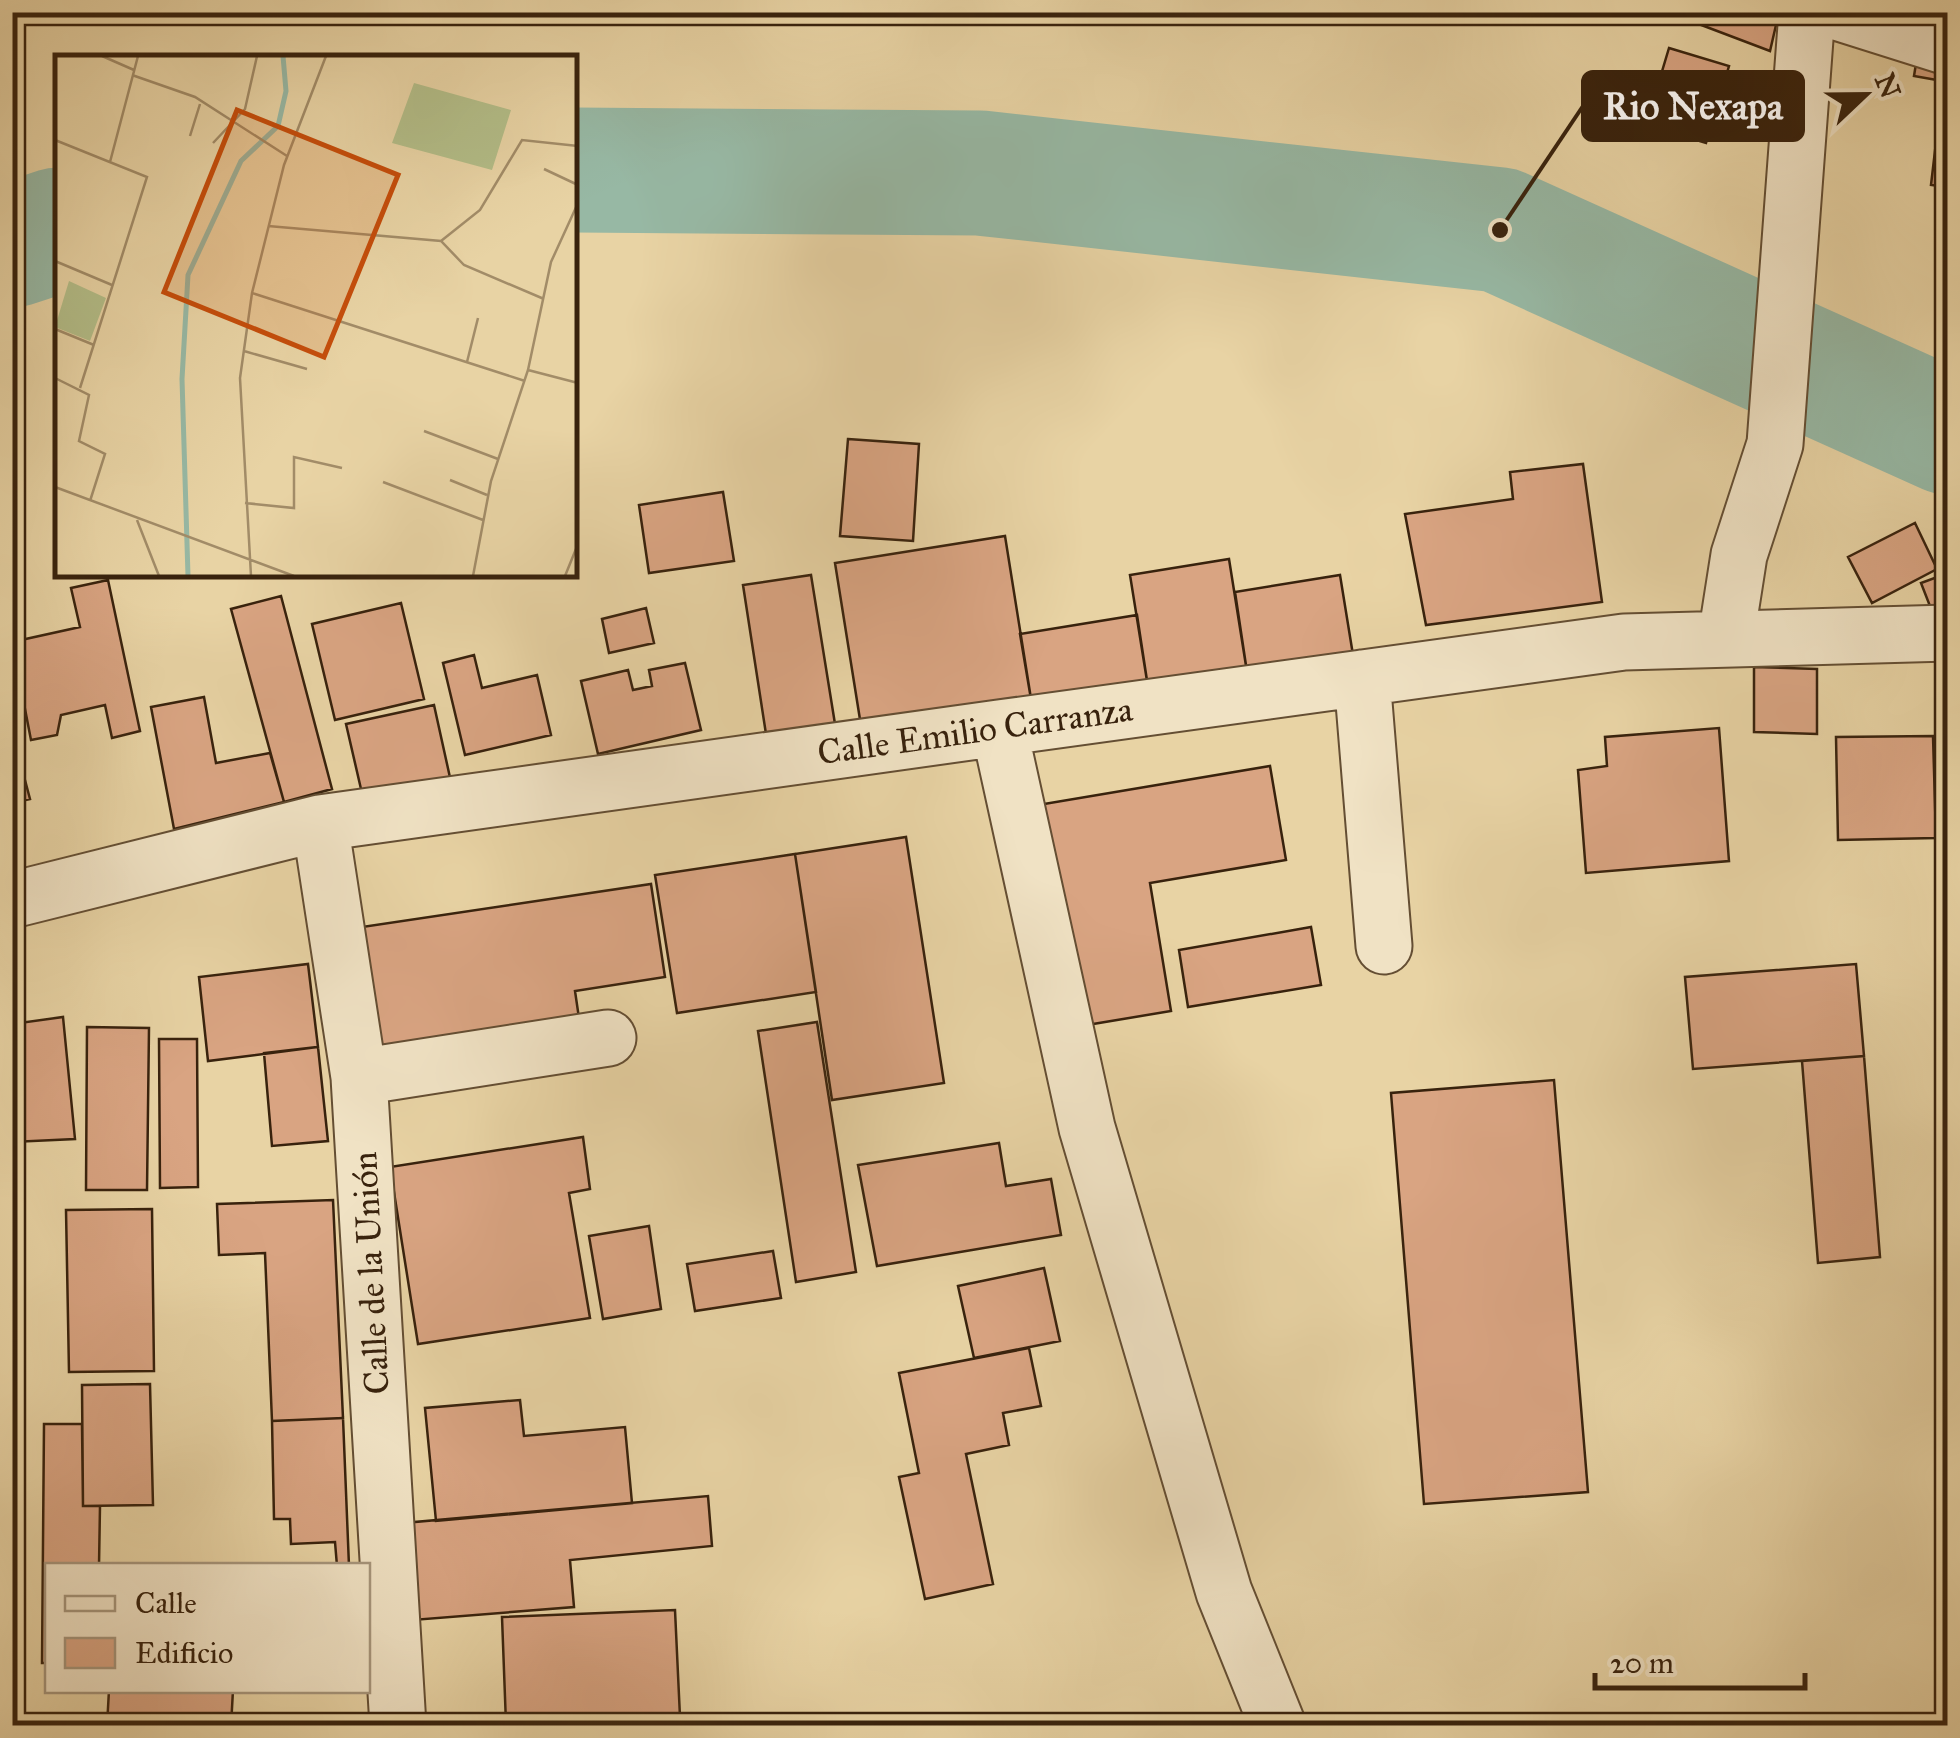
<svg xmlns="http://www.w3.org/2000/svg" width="1960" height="1738" viewBox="0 0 1960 1738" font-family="'IM FELL Great Primer',serif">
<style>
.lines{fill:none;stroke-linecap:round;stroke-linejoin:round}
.river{stroke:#97b8a4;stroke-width:125}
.building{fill:#d9a482;stroke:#38220d;stroke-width:2.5}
.street-casing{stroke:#644e33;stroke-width:59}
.street{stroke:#f0e2c4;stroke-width:55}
.labels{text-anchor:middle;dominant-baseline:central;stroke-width:8;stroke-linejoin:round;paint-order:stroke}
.street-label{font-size:35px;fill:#38220d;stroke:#f0e2c4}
.inset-river{fill:none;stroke:#97b8a4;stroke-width:5}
.inset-road{fill:none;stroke:#a28c68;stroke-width:2.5}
.view{fill:#c54e0c;fill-opacity:0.15;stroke:#c54e0c;stroke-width:5}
.inset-edge{fill:none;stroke:#38220d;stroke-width:5}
.leader{fill:none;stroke:#38220d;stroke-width:4}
.callout-dot{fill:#38220d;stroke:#f0e2c4;stroke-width:4}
.callout{fill:#38220d;stroke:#38220d;stroke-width:4}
.callout-label{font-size:38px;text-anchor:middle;font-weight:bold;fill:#fff}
</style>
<rect width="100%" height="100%" fill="#e8d3a4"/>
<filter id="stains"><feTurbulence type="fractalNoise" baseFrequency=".002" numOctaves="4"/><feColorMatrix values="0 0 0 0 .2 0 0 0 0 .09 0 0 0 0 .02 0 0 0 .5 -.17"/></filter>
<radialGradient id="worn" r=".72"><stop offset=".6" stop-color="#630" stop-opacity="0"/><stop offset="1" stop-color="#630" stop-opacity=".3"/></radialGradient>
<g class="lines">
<path class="river" d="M 575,170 L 980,173 L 1500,230 L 1948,432
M 12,245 L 58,230"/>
</g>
<path class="building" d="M 1667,12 L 1779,12 L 1770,51 Z
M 1919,45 L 1948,50 L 1948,82 L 1914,76 Z
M 1669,48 L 1729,66 L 1706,143 L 1646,125 Z
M 1938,125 L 1948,126 L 1948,187 L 1931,185 Z
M 848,439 L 919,444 L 913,541 L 840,536 Z
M 1583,464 L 1602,602 L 1426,625 L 1405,514 L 1513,499 L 1510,472 Z
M 723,492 L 734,561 L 649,573 L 639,505 Z
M 1915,523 L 1937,569 L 1872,603 L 1848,557 Z
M 1005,536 L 1032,705 L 862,732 L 835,563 Z
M 1229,559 L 1247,672 L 1148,687 L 1130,575 Z
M 1948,573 L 1948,615 L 1935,619 L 1921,583 Z
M 811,575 L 835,724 L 766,734 L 743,585 Z
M 1340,575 L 1353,655 L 1247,672 L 1235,592 Z
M 108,580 L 140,731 L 112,738 L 105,705 L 61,715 L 57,735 L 31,740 L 12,642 L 80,627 L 71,588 Z
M 281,596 L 332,789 L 284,802 L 231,609 Z
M 401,603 L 424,699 L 335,720 L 312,624 Z
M 646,608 L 654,643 L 609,653 L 602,619 Z
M 1137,615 L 1148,687 L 1032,705 L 1020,634 Z
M 474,655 L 482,688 L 537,675 L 551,735 L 465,755 L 443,663 Z
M 685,663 L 701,730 L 598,754 L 581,681 L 628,670 L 633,690 L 652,686 L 649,670 Z
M 1754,667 L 1817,669 L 1817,734 L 1754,732 Z
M 204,697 L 216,763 L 270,753 L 284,802 L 174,829 L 151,707 Z
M 434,705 L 451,782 L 364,802 L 346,724 Z
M 1719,728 L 1729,861 L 1586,873 L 1578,770 L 1607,766 L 1605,737 Z
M 12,731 L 30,799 L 12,803 Z
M 1933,736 L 1936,838 L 1838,840 L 1836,737 Z
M 1270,766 L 1286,860 L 1150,883 L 1171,1011 L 1075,1027 L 1038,805 Z
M 906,837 L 944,1083 L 832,1100 L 795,854 Z
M 795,854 L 816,992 L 677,1013 L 655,875 Z
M 651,884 L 665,977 L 575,991 L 580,1025 L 381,1055 L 362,927 Z
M 1311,927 L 1321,985 L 1188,1007 L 1179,950 Z
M 308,964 L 318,1047 L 208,1061 L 199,977 Z
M 1856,964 L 1864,1056 L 1693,1069 L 1685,977 Z
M 63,1017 L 75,1139 L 12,1142 L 12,1024 Z
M 817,1022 L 856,1272 L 796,1282 L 758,1031 Z
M 87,1027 L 149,1028 L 147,1190 L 86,1190 Z
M 159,1039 L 197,1039 L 198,1187 L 160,1188 Z
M 318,1047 L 328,1141 L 272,1146 L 264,1053 Z
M 1864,1056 L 1880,1257 L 1818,1263 L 1802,1061 Z
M 1554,1080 L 1588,1492 L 1424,1504 L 1391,1093 Z
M 583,1137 L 590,1189 L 569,1193 L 590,1318 L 418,1344 L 390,1167 Z
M 999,1143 L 1006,1186 L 1051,1179 L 1061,1235 L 877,1266 L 858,1165 Z
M 333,1200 L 343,1418 L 272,1421 L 265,1253 L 219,1255 L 217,1204 Z
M 152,1209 L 154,1371 L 69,1372 L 66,1210 Z
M 649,1226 L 661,1309 L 603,1319 L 589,1236 Z
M 773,1251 L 781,1298 L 695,1311 L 687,1264 Z
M 1044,1268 L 1060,1341 L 974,1358 L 958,1286 Z
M 1029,1348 L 1041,1406 L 1003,1413 L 1009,1445 L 966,1454 L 993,1584 L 925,1599 L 899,1477 L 919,1473 L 899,1373 Z
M 150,1384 L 153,1505 L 83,1506 L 82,1385 Z
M 520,1400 L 524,1436 L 625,1427 L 632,1503 L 436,1521 L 425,1408 Z
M 12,1418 L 16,1418 L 22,1544 L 12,1544 Z
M 343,1418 L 349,1566 L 337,1566 L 335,1542 L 291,1544 L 290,1519 L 274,1519 L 272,1421 Z
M 44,1424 L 82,1424 L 83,1506 L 100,1506 L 99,1566 L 48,1566 L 48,1663 L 42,1663 Z
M 708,1496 L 712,1546 L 570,1560 L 574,1607 L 413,1620 L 404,1523 Z
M 675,1610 L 680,1717 L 506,1724 L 502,1617 Z
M 109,1690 L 233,1690 L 231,1726 L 107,1726 Z
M 656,1718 L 657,1726 L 466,1726 L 506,1724 Z"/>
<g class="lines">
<g class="street-casing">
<path id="street" d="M 1837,12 L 1948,47
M 1726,638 L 1739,555 L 1775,444 L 1807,12
M 1362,678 L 1384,946
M 999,728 L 1087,1128 L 1224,1592 L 1278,1726
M 320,823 L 359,1077 L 398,1726
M 12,900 L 320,823 L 999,728 L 1624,642 L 1948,633
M 359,1077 L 608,1038"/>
</g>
<use href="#street" class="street"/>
</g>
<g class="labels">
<g class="street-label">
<text transform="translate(975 731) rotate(-8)">Calle Emilio Carranza</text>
<text transform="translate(371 1273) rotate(-93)">Calle de la Unión</text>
</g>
</g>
<g transform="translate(55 55)">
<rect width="522" height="522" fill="#e8d3a4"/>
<path d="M 359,28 L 456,55 L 437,115 L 337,88 ZM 14,226 L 51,243 L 35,286 L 0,272 Z" fill="#b3bd88"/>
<path class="inset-river" d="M 133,521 L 127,324 L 133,220 L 186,106 L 223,71 L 231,36 L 228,1"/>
<path class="inset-road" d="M 47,1 L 79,15M 77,20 L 140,42 L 232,101M 135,81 L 145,49M 0,85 L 92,122 L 25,333M 158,88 L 190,54 L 202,1M 55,107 L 83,1M 489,114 L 523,130M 213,171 L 386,186 L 409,210 L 489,244M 386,186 L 425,155 L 467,85 L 523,91M 0,206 L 57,230M 197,238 L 470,326M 0,274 L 39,290M 189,296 L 252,314M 412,307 L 423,263M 473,315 L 523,328M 0,323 L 34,340 L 24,386 L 50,399 L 35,446M 369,376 L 443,404M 395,425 L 432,440M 328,427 L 428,465M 0,432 L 239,521M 190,448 L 239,453 L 239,402 L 287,413M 82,465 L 104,521M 196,521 L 185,323 L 197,238 L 229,110 L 271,1M 418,521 L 436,426 L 473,315 L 496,207 L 523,148M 510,521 L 523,489"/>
<path class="view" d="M 182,55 L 343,120 L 269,302 L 109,237 Z"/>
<rect width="522" height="522" class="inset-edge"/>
</g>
<path class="leader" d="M1500 230L1583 106"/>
<circle class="callout-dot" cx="1500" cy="230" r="10"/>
<rect class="callout" x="1583" y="72" width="220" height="68" rx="10"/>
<g class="callout-label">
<text x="1693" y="119">Rio Nexapa</text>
</g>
<rect width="1960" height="1738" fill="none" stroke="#e8d3a4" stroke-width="50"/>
<rect x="15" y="15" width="1930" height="1708" fill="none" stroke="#38220d" stroke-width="5"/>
<rect x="25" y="25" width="1910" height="1688" fill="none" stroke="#38220d" stroke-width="2.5"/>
<rect x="45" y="1563" width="325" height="130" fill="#f0e2c4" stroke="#a6957b" stroke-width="2.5"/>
<rect x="65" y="1596" width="50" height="15" fill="#f0e2c4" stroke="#a6957b" stroke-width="2.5"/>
<text x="135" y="1613" font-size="30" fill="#38220d">Calle</text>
<rect x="65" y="1638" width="50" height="30" fill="#d9a482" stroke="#a6957b" stroke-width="2.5"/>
<text x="135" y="1663" font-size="30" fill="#38220d">Edificio</text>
<g transform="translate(1865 95) rotate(68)" stroke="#f0e2c4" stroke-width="8" paint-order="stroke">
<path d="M0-8L18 38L0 25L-18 38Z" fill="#38220d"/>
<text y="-15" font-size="28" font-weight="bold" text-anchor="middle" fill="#38220d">N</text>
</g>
<path d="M1595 1673v15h210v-15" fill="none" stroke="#38220d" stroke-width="5"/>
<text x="1610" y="1673" font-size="30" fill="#38220d" stroke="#f0e2c4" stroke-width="8" paint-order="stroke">20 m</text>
<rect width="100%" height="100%" filter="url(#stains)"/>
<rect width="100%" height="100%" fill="url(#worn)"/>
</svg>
